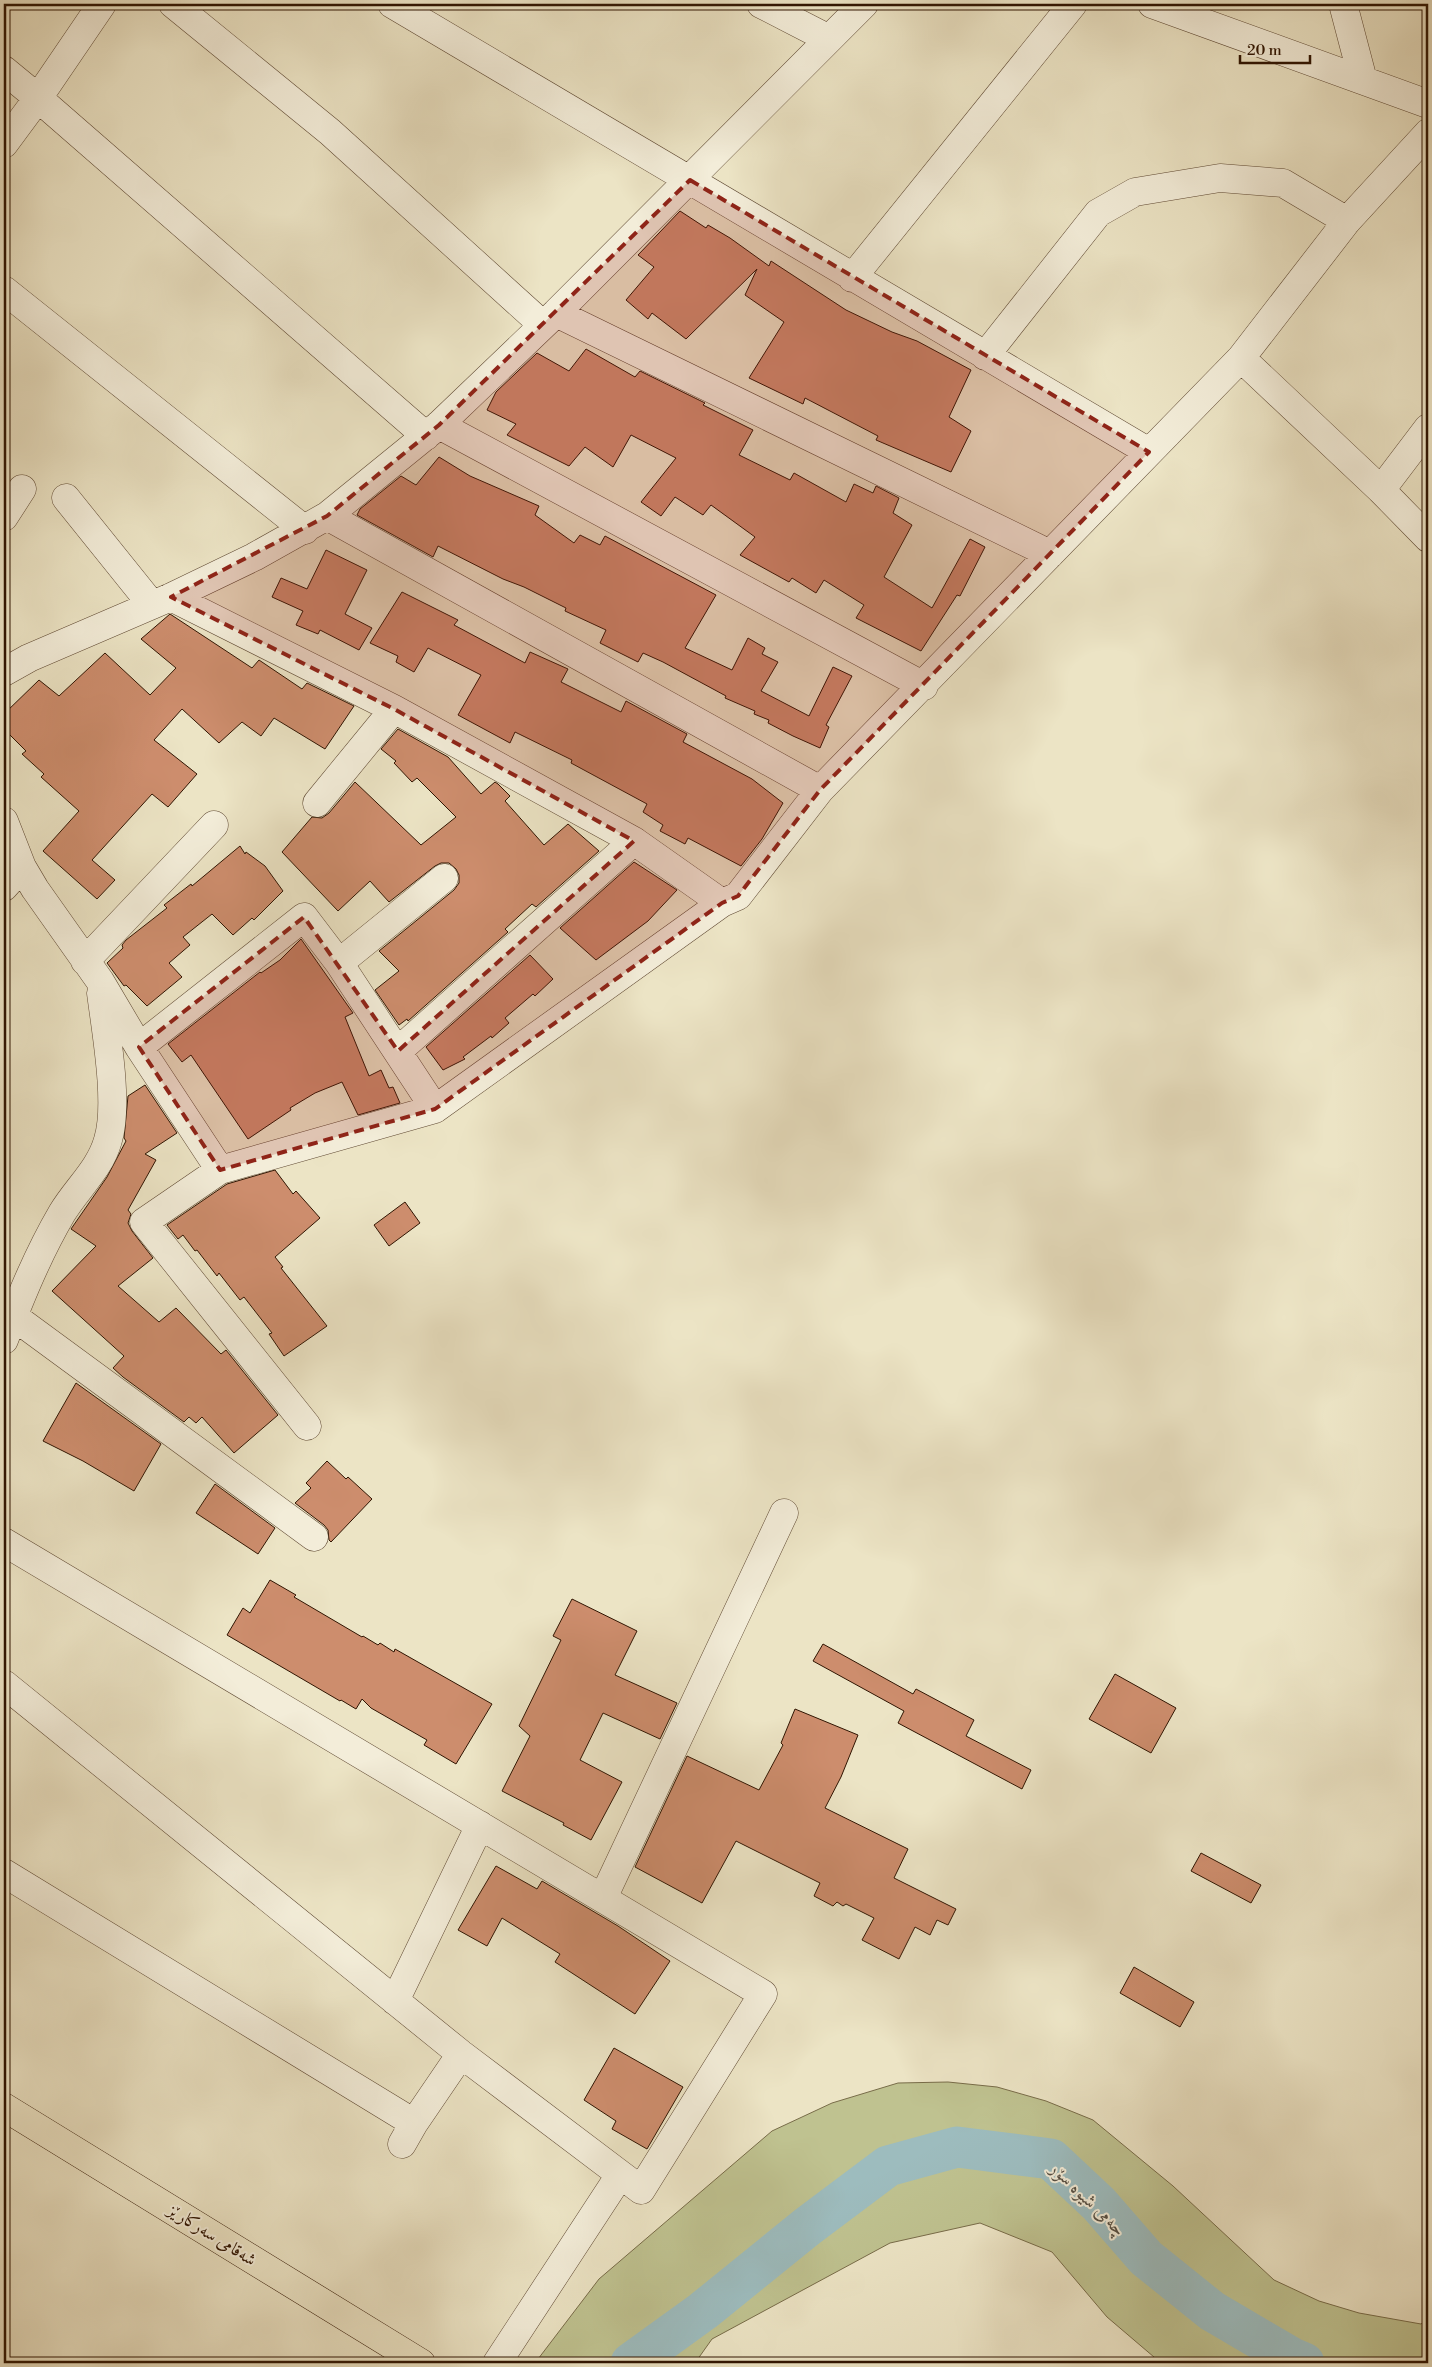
<svg xmlns="http://www.w3.org/2000/svg" width="1432" height="2367" viewBox="0 0 1432 2367" font-family="'Libre Bodoni',Amiri,serif">
<style>
.green{fill:#bfc290;stroke:#786c49}
.lines{fill:none;stroke-linecap:round;stroke-linejoin:round}
.river{stroke:#9dbcbe;stroke-width:41}
.building{fill:#cd8d6d;stroke:#301502}
.minor-casing{stroke:#5f4933;stroke-width:29}
.major-casing{stroke:#301502;stroke-width:29}
.minor{stroke:#f3edd9;stroke-width:28}
.major{stroke:#ece4c5;stroke-width:28}
.marked{fill:#8f2418;fill-opacity:0.2;stroke:#8f2418;stroke-width:4;stroke-dasharray:10 6;stroke-linejoin:round}
.labels{text-anchor:middle;dominant-baseline:central;stroke-width:4;stroke-linejoin:round;paint-order:stroke}
.street-label{font-size:18px;fill:#301502;stroke:#f3edd9}
.water-label{font-size:19px;font-style:italic;fill:#564f44;stroke:#f3edd9}
</style>
<rect width="100%" height="100%" fill="#ece4c5"/>
<filter id="stains"><feTurbulence type="fractalNoise" baseFrequency=".004" numOctaves="4"/><feColorMatrix values="0 0 0 0 .2 0 0 0 0 .09 0 0 0 0 .02 0 0 0 .5 -.17"/></filter>
<radialGradient id="worn" r=".72"><stop offset=".6" stop-color="#630" stop-opacity="0"/><stop offset="1" stop-color="#630" stop-opacity=".3"/></radialGradient>
<path class="green" d="M 948,2082 L 997,2087 L 1046,2101 L 1093,2120 L 1173,2186 L 1274,2280 L 1319,2301 L 1359,2313 L 1421,2324 L 1428,2319 L 1428,2363 L 1161,2363 L 1107,2317 L 1052,2252 L 980,2223 L 890,2243 L 712,2339 L 695,2363 L 535,2363 L 599,2279 L 772,2131 L 832,2103 L 898,2083 Z"/>
<g class="lines">
<path class="river" d="M 631,2363 L 703,2311 L 808,2226 L 888,2166 L 957,2147 L 1051,2159 L 1099,2204 L 1146,2258 L 1212,2311 L 1292,2358 L 1304,2363"/>
</g>
<path class="building" d="M 680,211 L 706,228 L 708,225 L 730,238 L 769,266 L 771,261 L 846,310 L 892,332 L 917,341 L 971,370 L 949,417 L 971,431 L 951,472 L 876,440 L 878,436 L 805,398 L 803,404 L 749,378 L 784,322 L 745,295 L 757,269 L 686,339 L 652,313 L 648,319 L 626,300 L 654,267 L 638,255 Z
M 586,349 L 635,377 L 640,371 L 705,403 L 703,405 L 753,430 L 739,455 L 790,480 L 794,473 L 846,502 L 854,484 L 873,493 L 876,486 L 899,498 L 893,513 L 912,525 L 884,577 L 932,608 L 970,539 L 985,547 L 960,596 L 957,595 L 921,651 L 856,618 L 864,605 L 824,580 L 816,593 L 792,578 L 789,582 L 740,555 L 755,537 L 711,505 L 703,515 L 675,497 L 661,516 L 641,502 L 676,458 L 631,435 L 613,467 L 585,447 L 569,466 L 507,435 L 516,424 L 487,410 L 496,392 L 537,353 L 569,371 Z
M 439,457 L 470,476 L 539,506 L 535,515 L 574,543 L 580,535 L 600,545 L 605,536 L 716,595 L 685,648 L 732,670 L 748,638 L 765,648 L 762,654 L 778,662 L 761,691 L 809,716 L 833,667 L 852,676 L 826,725 L 829,727 L 820,748 L 793,736 L 768,723 L 769,720 L 754,714 L 755,711 L 725,698 L 726,696 L 663,662 L 643,653 L 638,662 L 600,643 L 606,630 L 565,611 L 566,608 L 524,587 L 503,579 L 438,546 L 433,557 L 357,515 L 360,509 L 401,476 L 416,485 Z
M 326,550 L 367,570 L 345,614 L 372,628 L 359,650 L 320,630 L 318,634 L 296,625 L 303,611 L 272,597 L 281,578 L 307,589 Z
M 402,592 L 458,620 L 454,625 L 525,663 L 530,652 L 568,669 L 561,682 L 621,712 L 626,701 L 687,734 L 683,742 L 752,779 L 783,803 L 762,839 L 741,866 L 688,838 L 685,844 L 660,831 L 663,825 L 643,812 L 647,804 L 571,763 L 572,760 L 515,732 L 510,743 L 458,715 L 481,675 L 428,648 L 414,672 L 396,662 L 398,656 L 370,643 Z
M 170,614 L 252,668 L 259,660 L 302,689 L 307,683 L 354,706 L 325,749 L 274,718 L 261,736 L 242,722 L 219,743 L 182,709 L 154,740 L 197,774 L 168,807 L 152,794 L 92,860 L 115,880 L 97,899 L 43,851 L 79,811 L 41,777 L 44,774 L 22,754 L 26,751 L 4,729 L 4,714 L 39,680 L 59,696 L 105,653 L 150,695 L 176,668 L 141,639 Z
M 398,729 L 448,757 L 481,794 L 495,782 L 498,784 L 510,796 L 505,801 L 544,845 L 568,824 L 599,851 L 536,907 L 532,904 L 505,929 L 508,932 L 408,1021 L 407,1019 L 399,1025 L 375,990 L 399,971 L 379,951 L 454,890 L 459,883 L 459,875 L 456,869 L 449,863 L 441,863 L 435,866 L 389,902 L 370,881 L 338,911 L 282,852 L 312,817 L 322,818 L 329,813 L 355,782 L 421,845 L 456,817 L 417,778 L 412,782 L 394,763 L 396,761 L 381,749 Z
M 240,846 L 245,854 L 246,852 L 265,866 L 283,891 L 254,920 L 252,918 L 233,935 L 212,914 L 183,937 L 190,945 L 169,963 L 182,977 L 147,1006 L 126,985 L 124,986 L 107,963 L 123,948 L 122,945 L 126,940 L 167,908 L 164,905 L 191,884 L 192,886 Z
M 634,862 L 677,890 L 648,921 L 596,960 L 560,928 Z
M 301,939 L 353,1013 L 345,1017 L 369,1076 L 381,1070 L 389,1088 L 393,1087 L 400,1103 L 358,1115 L 342,1082 L 315,1093 L 290,1108 L 291,1110 L 248,1139 L 191,1055 L 182,1062 L 168,1044 L 260,972 L 261,973 L 280,960 Z
M 530,955 L 553,979 L 535,996 L 533,994 L 505,1018 L 509,1023 L 492,1038 L 491,1036 L 463,1057 L 465,1059 L 443,1070 L 426,1047 Z
M 145,1085 L 177,1133 L 145,1154 L 156,1160 L 128,1210 L 131,1214 L 128,1223 L 132,1231 L 153,1258 L 118,1286 L 159,1322 L 176,1308 L 221,1354 L 226,1350 L 278,1415 L 234,1453 L 202,1417 L 196,1423 L 189,1417 L 184,1422 L 123,1377 L 113,1368 L 124,1356 L 52,1291 L 96,1246 L 71,1229 L 107,1177 L 126,1141 L 124,1138 L 128,1096 Z
M 275,1170 L 293,1194 L 296,1191 L 320,1218 L 275,1257 L 283,1267 L 281,1268 L 327,1326 L 284,1356 L 269,1334 L 272,1333 L 244,1297 L 240,1300 L 219,1273 L 217,1276 L 197,1250 L 195,1251 L 183,1235 L 178,1239 L 167,1225 L 227,1184 Z
M 405,1202 L 420,1223 L 389,1246 L 374,1225 Z
M 76,1383 L 161,1444 L 134,1491 L 83,1461 L 43,1441 Z
M 327,1461 L 346,1479 L 348,1477 L 372,1499 L 331,1542 L 329,1540 L 328,1530 L 324,1525 L 295,1503 L 311,1488 L 306,1483 Z
M 215,1484 L 275,1528 L 258,1554 L 196,1513 Z
M 270,1580 L 296,1595 L 294,1597 L 362,1637 L 363,1636 L 378,1645 L 380,1643 L 394,1652 L 395,1649 L 492,1704 L 456,1764 L 424,1745 L 427,1740 L 371,1708 L 362,1699 L 356,1709 L 341,1700 L 340,1701 L 227,1635 L 243,1608 L 250,1613 Z
M 572,1599 L 637,1631 L 615,1675 L 677,1703 L 660,1739 L 603,1713 L 580,1760 L 622,1782 L 591,1840 L 563,1825 L 564,1823 L 502,1791 L 530,1736 L 519,1726 L 561,1640 L 553,1636 Z
M 823,1644 L 913,1694 L 916,1689 L 974,1720 L 966,1736 L 1031,1770 L 1022,1789 L 898,1723 L 904,1711 L 813,1661 Z
M 1115,1674 L 1176,1708 L 1151,1753 L 1089,1719 Z
M 795,1709 L 858,1735 L 841,1777 L 825,1808 L 908,1849 L 894,1878 L 956,1909 L 948,1925 L 937,1920 L 930,1935 L 915,1927 L 899,1959 L 862,1940 L 874,1918 L 846,1904 L 843,1906 L 837,1902 L 833,1906 L 814,1896 L 820,1883 L 736,1841 L 702,1903 L 635,1867 L 687,1756 L 759,1790 L 783,1745 L 781,1743 Z
M 1201,1853 L 1261,1885 L 1251,1903 L 1191,1871 Z
M 496,1866 L 537,1889 L 542,1881 L 618,1926 L 670,1961 L 635,2014 L 555,1962 L 560,1954 L 502,1918 L 487,1946 L 458,1930 Z
M 1134,1967 L 1194,2002 L 1180,2027 L 1120,1993 Z
M 614,2048 L 683,2087 L 647,2149 L 612,2129 L 616,2121 L 584,2100 Z"/>
<g class="lines">
<g class="minor-casing">
<path id="minor" d="M 173,4 L 330,132 L 543,325
M 392,4 L 1149,452
M 761,4 L 829,39
M 1152,4 L 1428,104
M 1343,4 L 1363,80
M 4,70 L 38,98 L 426,436
M 4,144 L 38,98 L 102,4
M 852,278 L 1073,4
M 4,290 L 305,530
M 556,313 L 1050,554
M 985,356 L 1098,213 L 1135,192 L 1220,178 L 1283,183 L 1347,221
M 1241,358 L 1347,221 L 1428,133
M 439,425 L 924,686
M 1381,490 L 1428,428
M 66,498 L 152,605
M 327,516 L 820,790
M 4,517 L 22,489
M 171,597 L 394,709 L 634,841 L 722,903
M 4,672 L 29,658 L 171,597 L 254,557 L 327,516 L 439,425 L 556,313 L 864,4
M 317,803 L 394,709
M 4,821 L 22,867 L 35,889 L 100,981 L 139,1047 L 220,1170
M 4,887 L 22,867
M 85,961 L 214,825
M 339,963 L 444,878
M 139,1047 L 304,917 L 339,963 L 435,1109
M 398,1051 L 634,841
M 13,1316 L 314,1537
M 4,1340 C 21,1296 38,1254 62,1213 C 77,1188 100,1169 108,1140 C 119,1104 106,1032 101,993
M 307,1426 L 144,1222 L 220,1170 L 435,1109 L 722,903 L 738,896 L 820,790 L 1241,358 L 1381,490 L 1428,538
M 4,1542 L 763,1994 L 641,2190 L 461,2054 L 4,1684
M 4,1873 L 414,2123
M 603,1898 L 784,1513
M 395,2001 L 480,1825
M 402,2144 L 414,2123 L 461,2054
M 497,2363 L 620,2175"/>
</g>
<g class="major-casing">
<path id="major" d="M 4,2107 L 421,2363"/>
</g>
<use href="#minor" class="minor"/>
<use href="#major" class="major"/>
</g>
<path class="marked" d="M 690,180 L 1149,452 L 820,790 L 738,896 L 722,903 L 435,1109 L 220,1170 L 139,1047 L 304,917 L 398,1051 L 634,841 L 394,709 L 171,597 L 327,516 L 439,425 Z"/>
<g class="labels">
<g class="street-label">
<text transform="translate(212 2235) rotate(32)">شەقامی سەرکارێز</text>
</g>
<g class="water-label">
<text transform="translate(1088 2199) rotate(44)">چەمی شیوە سۆر</text>
</g>
</g>
<rect width="1432" height="2367" fill="none" stroke="#ece4c5" stroke-width="20"/>
<rect x="5" y="5" width="1422" height="2357" fill="none" stroke="#301502" stroke-width="2.5"/>
<rect x="10" y="10" width="1412" height="2347" fill="none" stroke="#301502"/>
<path d="M1240 55v8h70v-8" fill="none" stroke="#301502" stroke-width="2.5"/>
<text x="1247" y="55" font-size="15" fill="#301502" stroke="#f3edd9" stroke-width="4" paint-order="stroke">20 m</text>
<rect width="100%" height="100%" filter="url(#stains)"/>
<rect width="100%" height="100%" fill="url(#worn)"/>
</svg>
